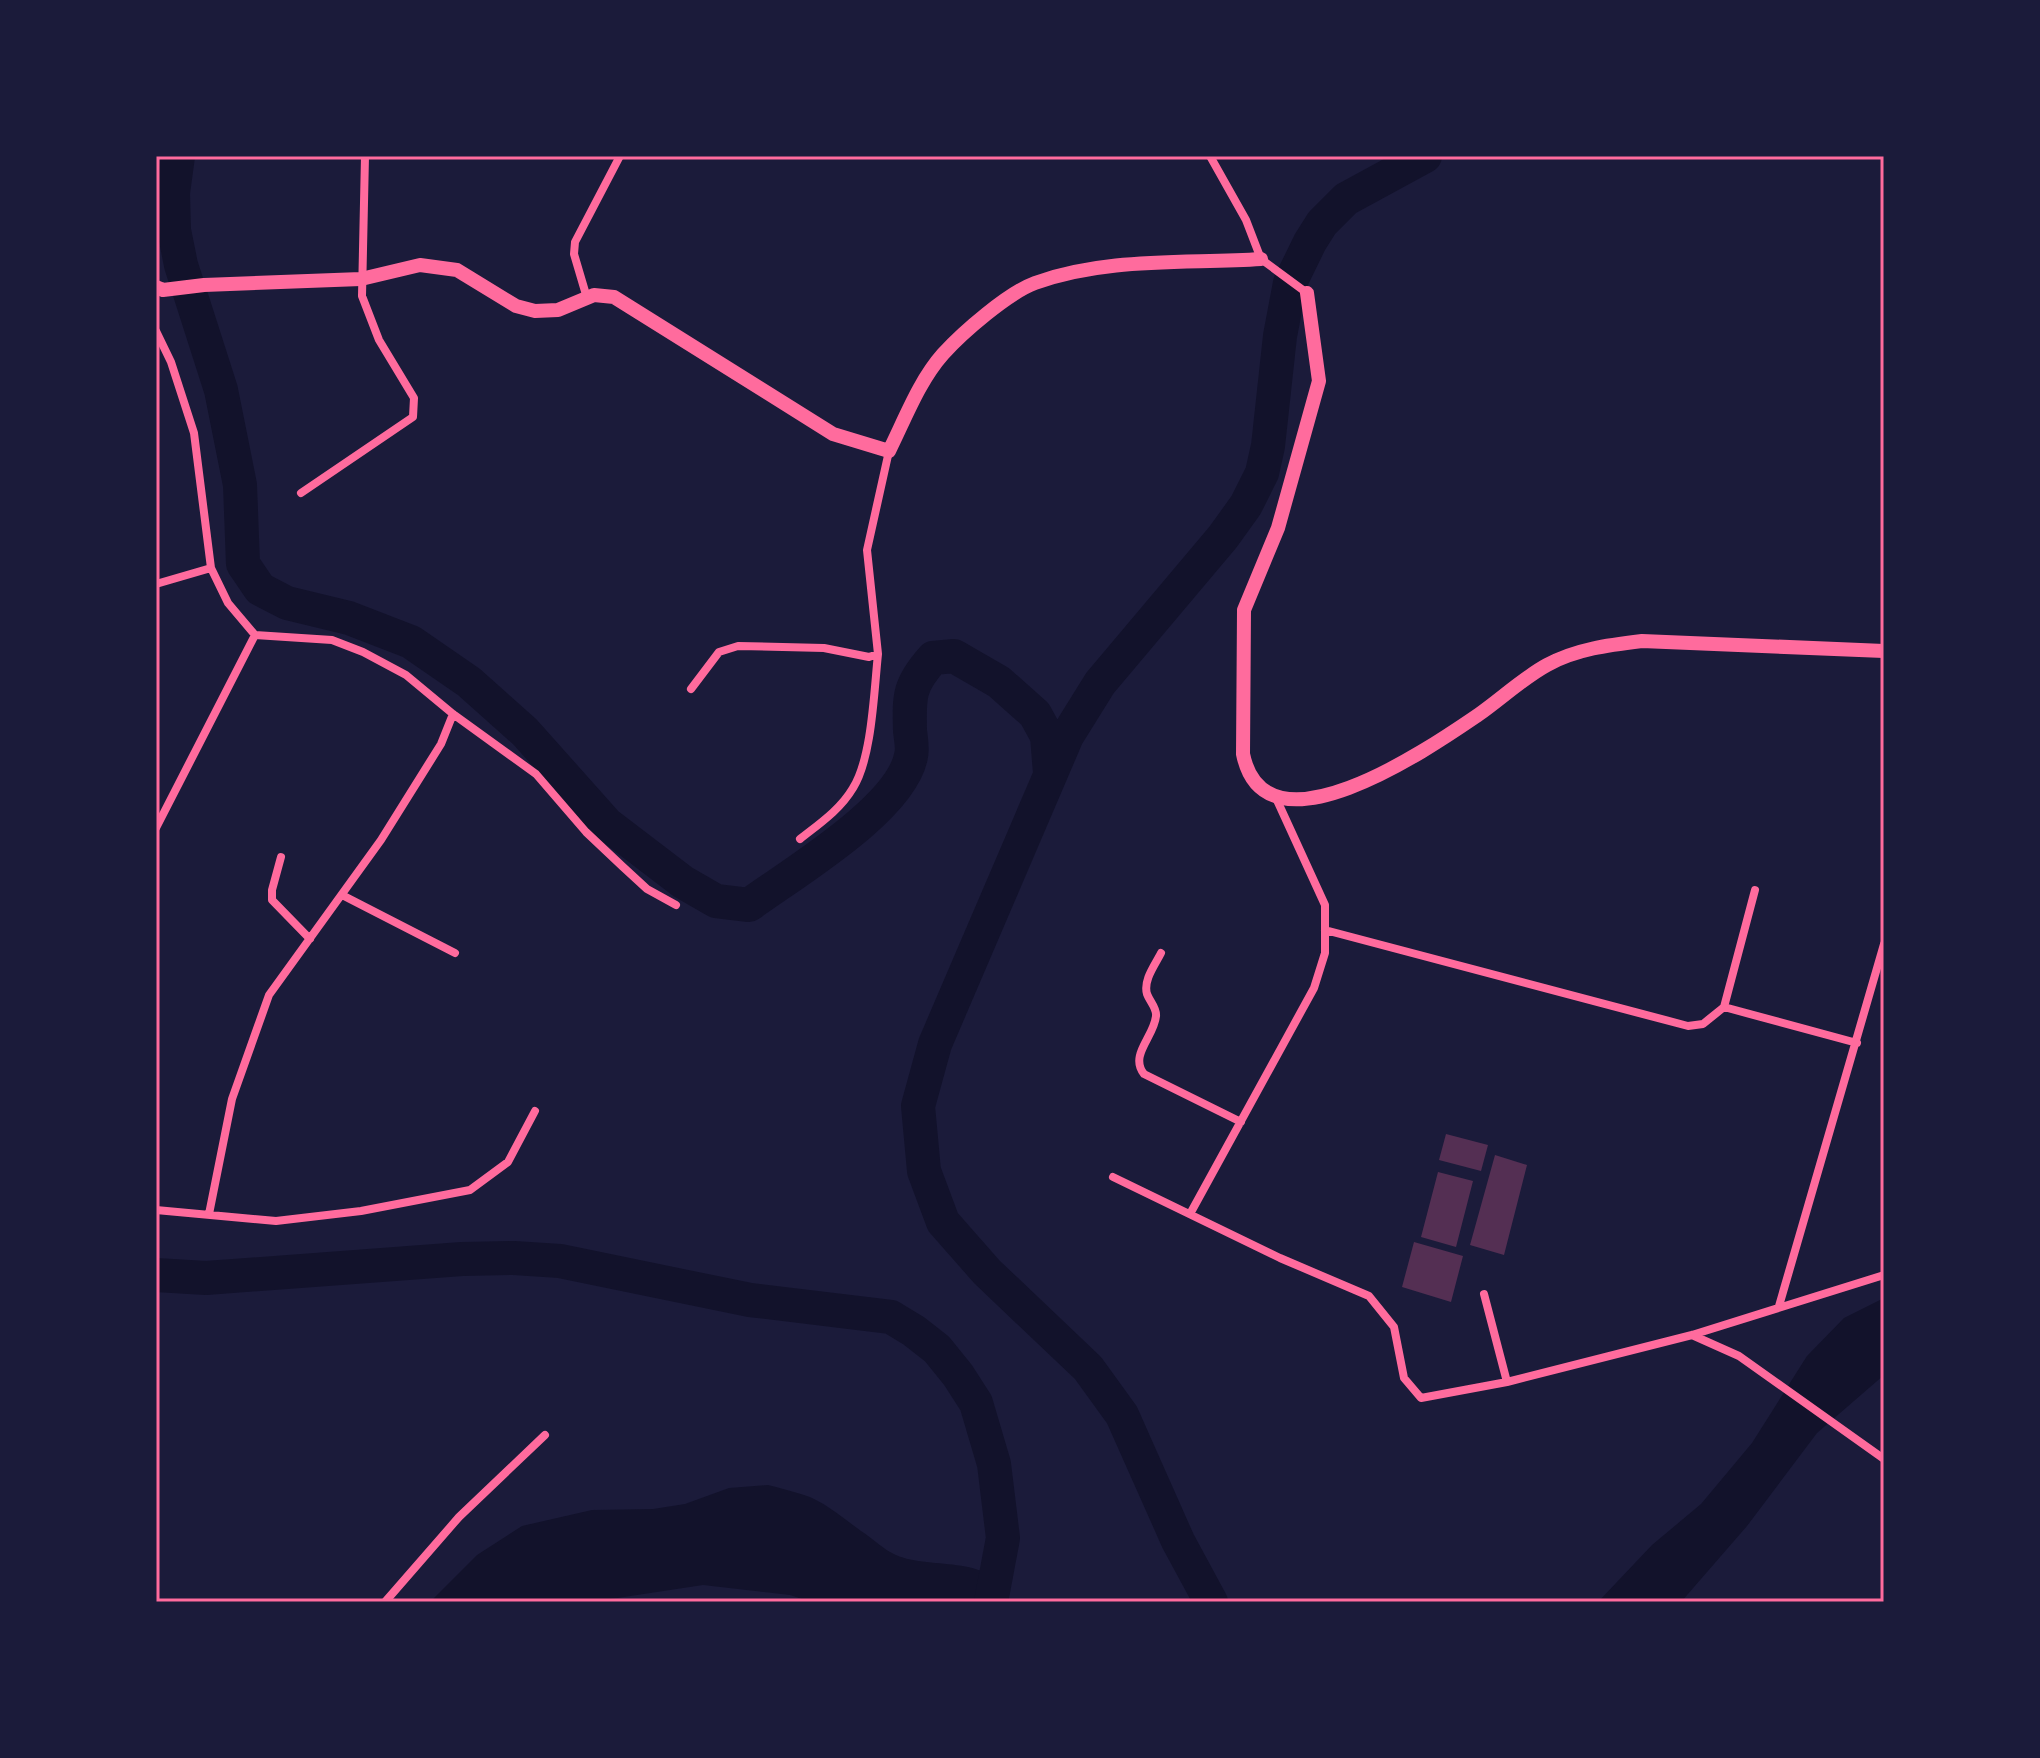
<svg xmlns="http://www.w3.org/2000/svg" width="2040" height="1758" viewBox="0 0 2040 1758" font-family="Ubuntu,sans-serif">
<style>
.water{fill:#12122b}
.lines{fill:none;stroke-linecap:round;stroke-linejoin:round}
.river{stroke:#12122b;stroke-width:34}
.building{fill:#542f53}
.minor{stroke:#ff6b9d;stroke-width:8}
.tertiary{stroke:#ff6b9d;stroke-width:14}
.neatline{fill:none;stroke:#ff6b9d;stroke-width:3}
</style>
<rect width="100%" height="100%" fill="#1b1b3a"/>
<path class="water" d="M 1884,1298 L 1884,1375 L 1817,1433 L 1747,1526 L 1681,1602 L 1598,1602 L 1652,1545 L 1701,1504 L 1752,1443 L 1807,1356 L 1844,1318 Z
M 768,1485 C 780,1488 792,1491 804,1495 C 824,1501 844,1519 861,1531 C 872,1538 884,1550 896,1555 C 931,1571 998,1552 1007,1602 L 811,1602 L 790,1595 L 703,1585 L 591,1602 L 430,1602 L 477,1555 L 522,1526 L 592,1510 L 653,1509 L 685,1504 L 729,1488 Z"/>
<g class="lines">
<path class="river" d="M 178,156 L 173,193 L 174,230 L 181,265 L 221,390 L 240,485 L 243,564 L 260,589 L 287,603 L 349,618 L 411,642 L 469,682 L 525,732 L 607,824 L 683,882 L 716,901 L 749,905 C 793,873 901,809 911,756 C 913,749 911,739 910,731 C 909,695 909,685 933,658 L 954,656 L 999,682 L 1035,714 L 1047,736 L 1050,773
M 156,1275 L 206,1278 L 462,1259 L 514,1258 L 560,1261 L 750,1300 L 891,1317 L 914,1331 L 937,1349 L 958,1375 L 976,1403 L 994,1464 L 1003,1538 L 991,1602
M 1211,1602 L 1178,1541 L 1122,1415 L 1088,1368 L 987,1272 L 943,1222 L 924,1171 L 918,1106 L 935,1044 L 1067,736 L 1100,683 L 1223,537 L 1246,505 L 1262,473 L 1268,446 L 1280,336 L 1290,283 L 1310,242 L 1322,223 L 1346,199 L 1425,156"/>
</g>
<path class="building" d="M 1446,1134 L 1488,1145 L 1481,1171 L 1439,1160 Z
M 1495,1155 L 1527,1165 L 1504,1255 L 1470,1245 Z
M 1438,1172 L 1473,1181 L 1456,1247 L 1421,1237 Z
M 1414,1242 L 1463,1256 L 1451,1302 L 1402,1287 Z"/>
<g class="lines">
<path class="minor" d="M 1210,156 L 1246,220 L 1261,259 L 1307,293
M 587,298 L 574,254 L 575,242 L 620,156
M 156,331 L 171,362 L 194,433 L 211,568 L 228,603 L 255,635 L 332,640 L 363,652 L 406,675 L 453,714 L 536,774 L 586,832 L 622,866 L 647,889 L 676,905
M 301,493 L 413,417 L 414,398 L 379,340 L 362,296 L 365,156
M 156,584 L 211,568
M 691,689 L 719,652 L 738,646 L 824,648 L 869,657 L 878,654 L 867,550 L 889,451
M 156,828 L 255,635
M 800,839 C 819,824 840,810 853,788 C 872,758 874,691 878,654
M 281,857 L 272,890 L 272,900 L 310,939
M 1755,890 L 1724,1007 L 1857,1043
M 342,895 L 455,953
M 1325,930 L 1688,1026 L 1703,1024 L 1724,1007
M 1161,953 C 1155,965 1143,980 1147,994 C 1150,1002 1157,1008 1156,1016 C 1154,1037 1129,1055 1144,1074 L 1241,1122
M 1113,1177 L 1280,1258 L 1369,1296 L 1394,1327 L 1404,1378 L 1421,1398 L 1507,1382 L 1692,1335 L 1884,1275
M 156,1210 L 276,1221 L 361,1211 L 470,1190 L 508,1162 L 535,1111
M 209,1214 L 232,1099 L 269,995 L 381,840 L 441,744 L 453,714
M 1190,1214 L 1314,988 L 1325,953 L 1325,905 L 1276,798
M 1484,1294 L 1507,1382
M 1779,1306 L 1884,944
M 1692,1335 L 1739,1356 L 1884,1459
M 385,1602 L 459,1517 L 545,1435"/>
<path class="tertiary" d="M 156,287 L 163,290 L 204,285 L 361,279 L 420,265 L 457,270 L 516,306 L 535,311 L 558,310 L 594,295 L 614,297 L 833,434 L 889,451 C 905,419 919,381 943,354 C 963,332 1008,293 1035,283 C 1106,257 1186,264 1261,259
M 1307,293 L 1319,381 L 1278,528 L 1244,610 L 1243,754 C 1265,862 1431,747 1478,715 C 1501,699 1523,678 1547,665 C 1576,649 1609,645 1642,641 L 1884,651"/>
</g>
<rect width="2040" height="1758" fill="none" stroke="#1b1b3a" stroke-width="316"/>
<rect x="158" y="158" width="1724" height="1442" class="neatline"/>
</svg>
